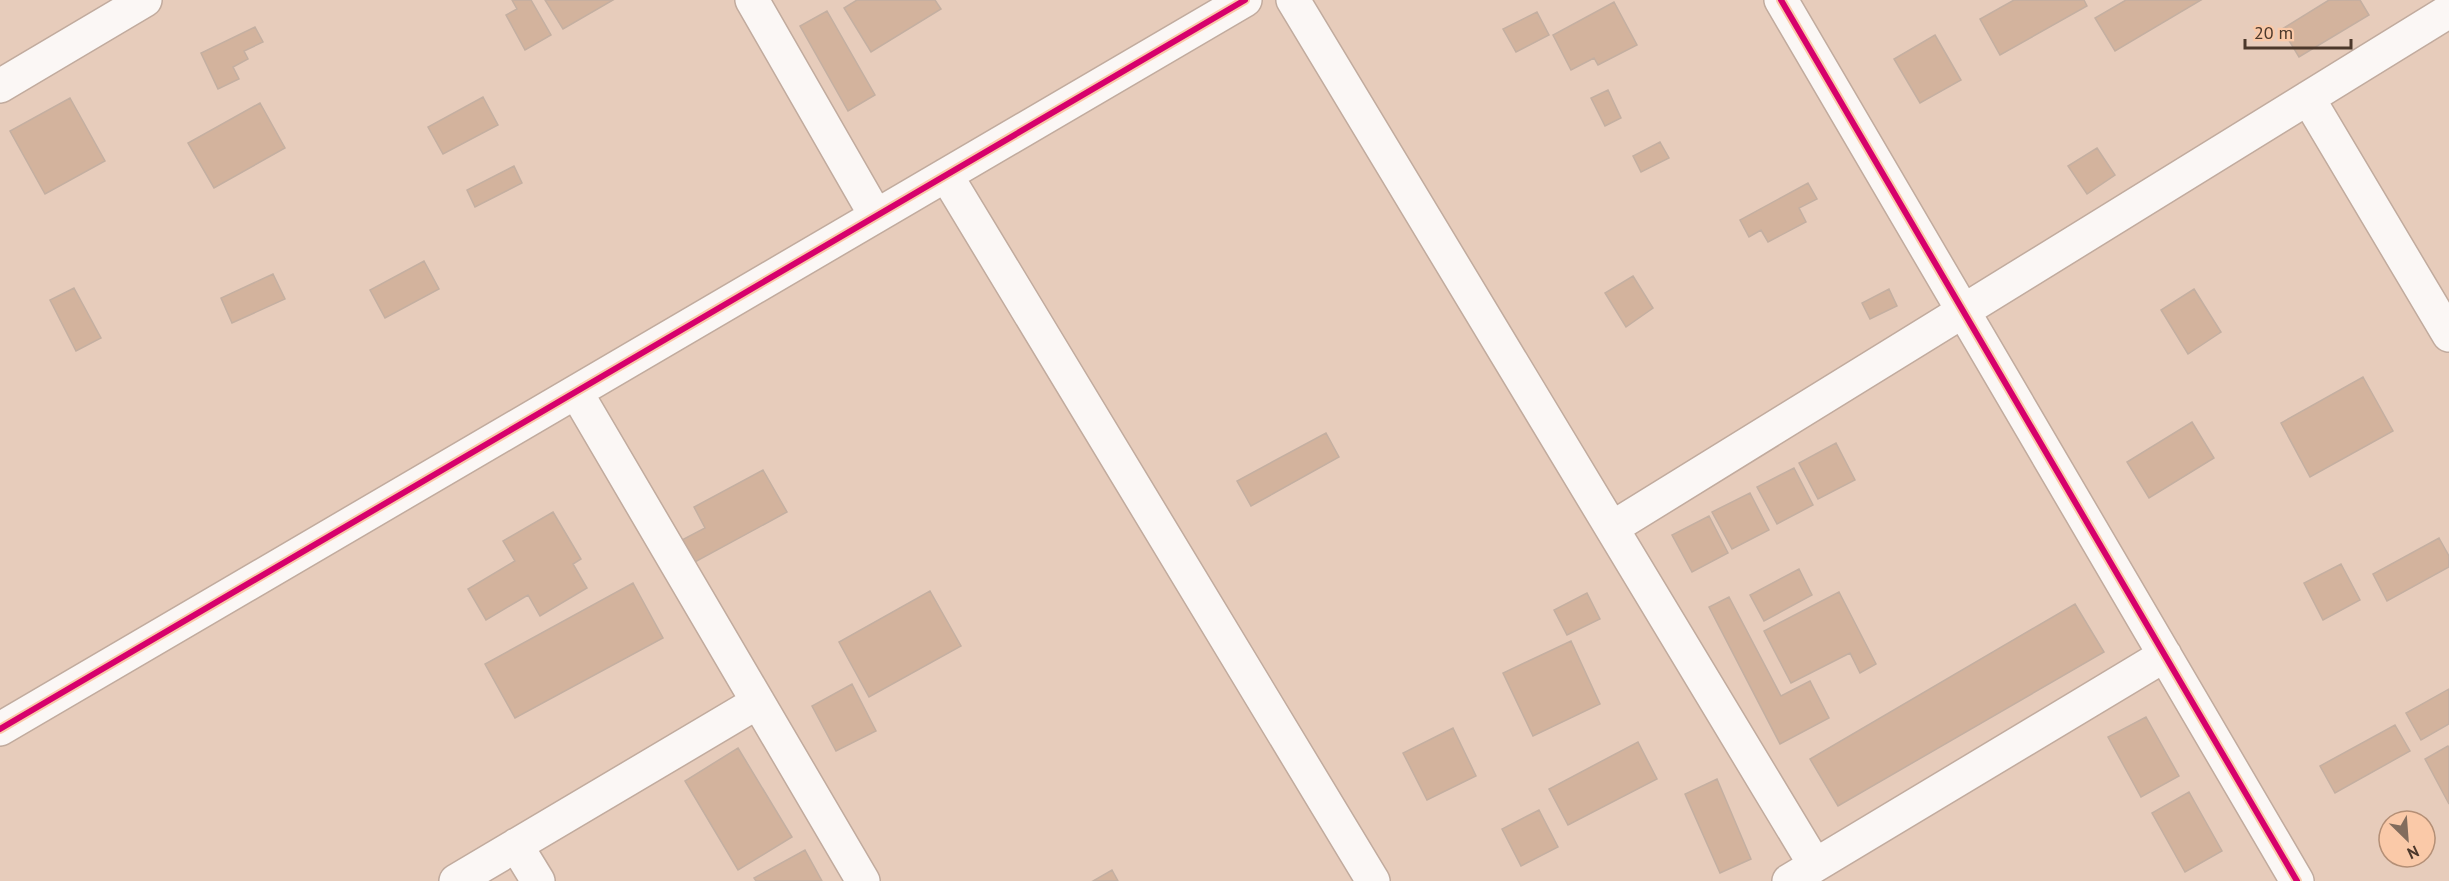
<svg xmlns="http://www.w3.org/2000/svg" width="2449" height="881" viewBox="0 0 2449 881" font-family="'PT Sans',sans-serif">
<style>
.building{fill:#d3b39d;stroke:#c4afa1;stroke-width:1.5}
.lines{fill:none;stroke-linecap:round;stroke-linejoin:round}
.minor-casing{stroke:#c1ab9e;stroke-width:36}
.minor{stroke:#fbf7f5;stroke-width:33}
.cycleway-casing{stroke:#fac9a8;stroke-width:10}
.cycleway{stroke:#d6006c;stroke-width:6}
</style>
<rect width="100%" height="100%" fill="#e7ccbb"/>
<path class="building" d="M 512,0 L 531,0 L 551,35 L 525,50 L 506,15 L 517,9 Z
M 545,0 L 613,0 L 563,29 Z
M 857,0 L 935,0 L 941,9 L 871,52 L 844,8 Z
M 2014,0 L 2084,0 L 2087,6 L 2000,55 L 1980,19 Z
M 2126,0 L 2201,0 L 2115,51 L 2095,18 Z
M 2329,0 L 2360,0 L 2369,15 L 2299,57 L 2282,29 Z
M 1614,2 L 1637,45 L 1598,65 L 1594,58 L 1571,70 L 1553,35 Z
M 827,11 L 875,95 L 848,111 L 800,26 Z
M 1537,12 L 1549,35 L 1516,52 L 1503,29 Z
M 255,27 L 263,42 L 244,51 L 248,59 L 233,67 L 239,79 L 218,89 L 201,53 Z
M 1935,35 L 1961,80 L 1920,103 L 1894,59 Z
M 1608,90 L 1621,118 L 1605,126 L 1591,98 Z
M 483,97 L 498,125 L 443,154 L 428,127 Z
M 70,98 L 105,161 L 45,194 L 10,131 Z
M 260,103 L 285,148 L 214,188 L 188,143 Z
M 1660,142 L 1669,158 L 1641,172 L 1633,156 Z
M 2097,148 L 2115,175 L 2087,194 L 2068,166 Z
M 514,166 L 522,183 L 475,207 L 467,190 Z
M 1808,183 L 1817,199 L 1799,208 L 1806,222 L 1768,242 L 1761,230 L 1749,237 L 1740,220 Z
M 424,261 L 439,289 L 385,318 L 370,290 Z
M 273,274 L 285,299 L 232,323 L 221,298 Z
M 1633,276 L 1653,308 L 1626,327 L 1605,293 Z
M 74,288 L 101,338 L 76,351 L 50,300 Z
M 1889,289 L 1897,306 L 1870,319 L 1862,303 Z
M 2194,289 L 2221,332 L 2188,354 L 2161,310 Z
M 2363,377 L 2393,431 L 2310,477 L 2281,423 Z
M 2192,422 L 2214,458 L 2149,498 L 2127,462 Z
M 1326,433 L 1339,457 L 1251,506 L 1237,481 Z
M 1836,443 L 1855,480 L 1818,499 L 1799,463 Z
M 1794,468 L 1813,505 L 1777,524 L 1757,487 Z
M 763,470 L 787,512 L 693,563 L 680,541 L 705,528 L 694,507 Z
M 1750,493 L 1769,530 L 1732,549 L 1712,512 Z
M 553,512 L 581,559 L 573,564 L 587,588 L 540,616 L 528,595 L 486,620 L 468,589 L 515,561 L 503,541 Z
M 1709,516 L 1728,553 L 1692,572 L 1672,535 Z
M 2439,538 L 2449,556 L 2449,567 L 2387,601 L 2373,574 Z
M 2341,564 L 2360,600 L 2323,620 L 2304,583 Z
M 1799,569 L 1812,595 L 1764,621 L 1750,595 Z
M 633,583 L 663,638 L 515,718 L 485,664 Z
M 930,591 L 961,646 L 869,697 L 839,642 Z
M 1839,592 L 1876,664 L 1860,673 L 1850,653 L 1791,683 L 1764,631 Z
M 1587,593 L 1600,619 L 1567,635 L 1554,610 Z
M 1729,597 L 1781,696 L 1810,681 L 1829,718 L 1780,744 L 1709,607 Z
M 2075,604 L 2104,652 L 1838,806 L 1810,759 Z
M 1571,641 L 1600,704 L 1533,736 L 1503,673 Z
M 852,684 L 876,731 L 836,751 L 812,706 Z
M 2449,689 L 2449,724 L 2421,740 L 2406,713 Z
M 2146,717 L 2179,776 L 2141,797 L 2108,737 Z
M 2395,725 L 2410,751 L 2335,793 L 2320,766 Z
M 1453,728 L 1476,776 L 1427,800 L 1403,753 Z
M 1638,742 L 1657,779 L 1568,825 L 1549,789 Z
M 2448,746 L 2449,747 L 2449,804 L 2425,759 Z
M 738,748 L 792,837 L 738,870 L 685,781 Z
M 1717,779 L 1751,859 L 1720,873 L 1685,794 Z
M 2189,792 L 2222,851 L 2185,872 L 2152,813 Z
M 1539,810 L 1558,847 L 1521,866 L 1502,829 Z
M 805,850 L 822,881 L 756,881 L 754,878 Z
M 1112,870 L 1118,881 L 1093,881 Z"/>
<g class="lines">
<g class="minor-casing">
<path id="minor" d="M 752,0 L 876,216
M 1293,0 L 1815,865
M 1781,0 L 2297,881
M 0,86 L 145,0
M 2308,98 L 2449,335
M 946,175 L 1373,881
M 576,392 L 863,881
M 1612,528 L 2449,11
M 0,729 L 1245,0
M 516,845 L 538,881
M 456,881 L 758,702
M 1789,881 L 2165,655"/>
</g>
<use href="#minor" class="minor"/>
<g class="cycleway-casing">
<path id="cycleway" d="M 1781,0 L 2297,881
M 0,729 L 1245,0"/>
</g>
<use href="#cycleway" class="cycleway"/>
</g>
<g transform="translate(2407 839) rotate(155)"><circle r="28" fill="#fac9a8" stroke="#b48f76" stroke-width="1.5"/>
<path d="M0-4.5L10 22L0 15L-10 22Z" fill="#826c5d"/>
<text y="-9" font-size="16" font-weight="bold" text-anchor="middle" fill="#4c382b">N</text>
</g>
<path d="M2245 39v9h106v-9" fill="none" stroke="#4c382b" stroke-width="3"/>
<text x="2254" y="39" font-size="18" fill="#4c382b" stroke="#fac9a8" stroke-width="4.5" paint-order="stroke">20 m</text>
</svg>
